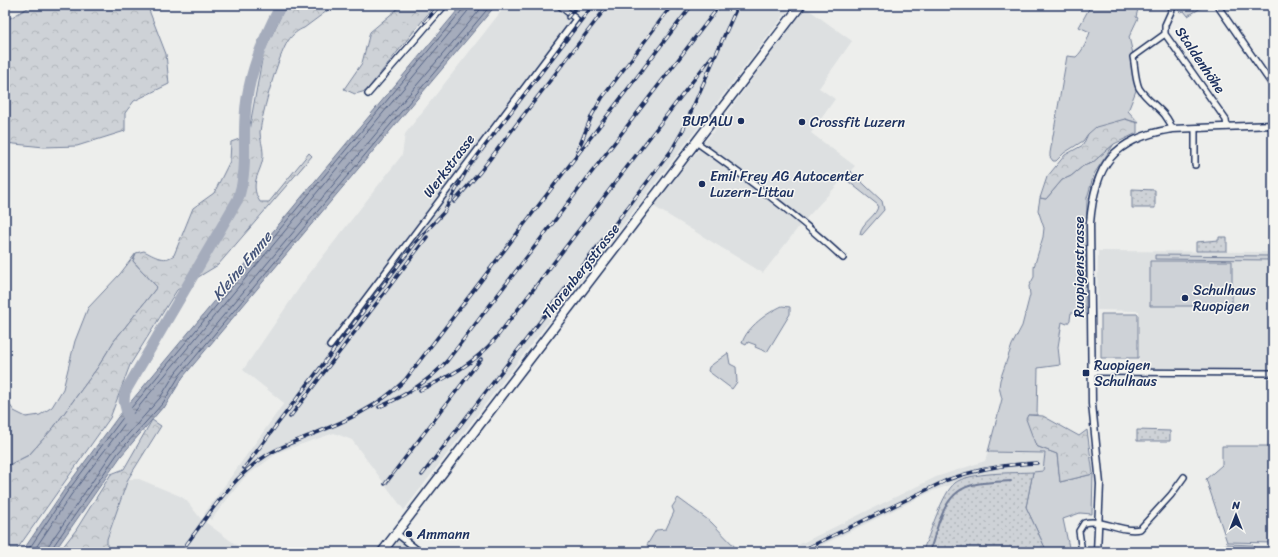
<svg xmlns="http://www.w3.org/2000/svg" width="1278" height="557" viewBox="0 0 1278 557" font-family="Sriracha,sans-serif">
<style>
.built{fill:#dde0e1}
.grass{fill:#ced2d7;stroke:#74809a}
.forest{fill:url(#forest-crowns);stroke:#74809a}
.park{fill:url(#park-dots);stroke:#74809a}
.water{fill:url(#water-ripples);stroke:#6e7a96}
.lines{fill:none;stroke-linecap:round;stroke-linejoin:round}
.shore{stroke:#526184;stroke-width:1}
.stream{stroke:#6e7a96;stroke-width:2}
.river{stroke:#a5acbc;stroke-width:11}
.minor-casing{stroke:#1b2f5e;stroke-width:8}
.tertiary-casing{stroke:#1b2f5e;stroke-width:9}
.primary-casing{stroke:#1b2f5e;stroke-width:11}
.minor{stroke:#f6f6f2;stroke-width:5}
.tertiary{stroke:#f6f6f2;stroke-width:6}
.primary{stroke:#f6f6f2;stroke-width:8}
.rail-casing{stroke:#1b2f5e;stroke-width:3.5}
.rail{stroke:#f6f6f2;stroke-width:2;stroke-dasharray:6;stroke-linecap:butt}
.poi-dot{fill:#1b2f5e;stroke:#f6f6f2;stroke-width:1.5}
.labels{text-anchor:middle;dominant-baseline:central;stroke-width:3;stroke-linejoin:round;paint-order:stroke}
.street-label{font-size:14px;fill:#1b2f5e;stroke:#f6f6f2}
.poi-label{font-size:14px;fill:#1b2f5e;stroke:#f6f6f2;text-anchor:start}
.water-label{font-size:15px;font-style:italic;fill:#44547a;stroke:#f6f6f2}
</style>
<defs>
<pattern id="forest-crowns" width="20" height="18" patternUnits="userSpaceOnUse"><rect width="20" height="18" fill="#ced2d7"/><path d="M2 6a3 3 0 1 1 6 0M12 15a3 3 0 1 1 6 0" fill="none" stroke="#b0b5bb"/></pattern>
<pattern id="park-dots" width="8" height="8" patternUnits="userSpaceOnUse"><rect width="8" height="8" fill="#ced2d7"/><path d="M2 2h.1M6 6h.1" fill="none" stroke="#b0b5bb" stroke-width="1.8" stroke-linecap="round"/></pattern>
<pattern id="water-ripples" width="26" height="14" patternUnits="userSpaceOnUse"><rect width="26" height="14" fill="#a5acbc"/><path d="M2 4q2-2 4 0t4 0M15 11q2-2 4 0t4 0" fill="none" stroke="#868c9c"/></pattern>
</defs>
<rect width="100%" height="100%" fill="#edeeec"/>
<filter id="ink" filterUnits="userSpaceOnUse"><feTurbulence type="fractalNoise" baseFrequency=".025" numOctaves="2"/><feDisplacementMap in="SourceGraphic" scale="8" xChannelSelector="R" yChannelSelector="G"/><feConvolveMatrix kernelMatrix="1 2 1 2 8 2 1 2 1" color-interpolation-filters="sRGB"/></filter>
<g filter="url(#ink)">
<path class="built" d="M 506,5 L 792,5 L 404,510 L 352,440 L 334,433 L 279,452 L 244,478 L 211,520 L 204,514 L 284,403 L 243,370 L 306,278 L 402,155 L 405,134 Z
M 805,7 L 852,41 L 819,88 L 835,99 L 811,133 L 855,166 L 801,224 L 763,273 L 653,206 L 717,127 Z
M 1098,251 L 1273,252 L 1272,369 L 1139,368 L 1139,311 L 1097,310 Z
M 988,452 L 1045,453 L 1043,471 L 977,475 L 933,491 L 808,552 L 784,552 L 936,477 L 985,461 Z
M 128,479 L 139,479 L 180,496 L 186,500 L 201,519 L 246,552 L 107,552 L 107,539 Z
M 396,533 L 420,552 L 382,552 Z"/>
<path class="grass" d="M 1091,5 L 1139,5 L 1136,17 L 1138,18 L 1129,37 L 1133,54 L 1137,88 L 1128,111 L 1139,123 L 1125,119 L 1088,134 L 1083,141 L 1064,153 L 1056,161 L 1053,161 L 1050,157 L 1050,153 L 1067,56 L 1076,57 C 1083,51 1087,41 1090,32 L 1079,27 Z
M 1114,144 L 1094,174 L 1087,198 L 1085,313 L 1071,313 L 1070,320 L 1067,324 L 1062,322 L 1058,347 L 1060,365 L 1038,368 L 1037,415 L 1028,415 L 1036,446 L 1057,454 L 1060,482 L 1093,474 L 1092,514 L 1080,513 L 1063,519 L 1070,552 L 1047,552 L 1026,507 L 1033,472 L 1043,471 L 1045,453 L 988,452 L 1002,399 L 999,387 L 1000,380 L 1012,345 L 1022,326 L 1030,295 L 1029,286 L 1034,277 L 1034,267 L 1043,237 L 1044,228 L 1038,210 L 1040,198 L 1046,199 L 1062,180 L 1071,176 L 1083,166 L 1092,163 Z
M 850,171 L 882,201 L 884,210 L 862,235 L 860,234 C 861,222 878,216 878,205 L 844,178 Z
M 136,253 L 133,261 L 157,287 L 114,341 L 98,367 L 54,427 L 29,455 L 9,465 L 5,461 L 5,398 L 14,411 L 26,417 L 40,415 L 52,407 L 63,389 L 75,341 L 88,308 L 120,274 Z
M 1155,255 L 1272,256 L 1272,260 L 1155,259 Z
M 1150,261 L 1232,261 L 1232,306 L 1150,306 Z
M 782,306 L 790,307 L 790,314 L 767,352 L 755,347 L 756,345 L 748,342 L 746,345 L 742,343 C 747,327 767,313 782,306 Z
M 1101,314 L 1138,314 L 1138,358 L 1101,358 Z
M 728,353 L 730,364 L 736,367 L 737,382 L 732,389 L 708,371 L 709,367 Z
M 1222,446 L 1273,446 L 1273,543 L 1227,542 L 1206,479 L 1222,465 Z
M 678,498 L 711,522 L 740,552 L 651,552 L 647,545 L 656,530 L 666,529 L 674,512 L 672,507 Z
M 1227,544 L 1253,545 L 1258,552 L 1210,552 Z"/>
<path class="forest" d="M 33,5 L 147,5 L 166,54 L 169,84 L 134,101 L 125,113 L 125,131 L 77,146 L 44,147 L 5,143 L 5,21 Z
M 286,5 L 335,5 L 304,28 C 298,30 292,35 288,41 C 278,56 262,113 260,132 C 260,139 263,146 263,153 C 264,171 247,181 260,202 L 269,202 L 309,153 L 312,156 L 218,265 L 177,290 L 130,365 L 110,418 L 15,552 L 5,552 L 5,461 L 9,465 L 29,455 L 54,427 L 98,367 L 114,341 L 157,287 L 133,261 L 136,253 L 144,251 C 154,256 164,263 174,255 L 193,208 L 214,193 L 230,161 L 231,142 L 248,136 L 263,54 Z
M 402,5 L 435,5 L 366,91 L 355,94 L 344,89 L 362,63 L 370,32 Z
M 1125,119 L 1137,123 L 1137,133 L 1114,144 L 1092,163 L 1083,166 L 1071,176 L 1062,180 L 1046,199 L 1040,198 L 1047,177 L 1065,155 L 1083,145 L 1088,134 L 1096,127 Z
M 1028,415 L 1043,416 L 1079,436 L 1087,430 L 1093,474 L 1060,482 L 1057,454 L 1036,446 L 1026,419 Z
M 152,420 L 161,426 L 128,479 L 107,539 L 107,552 L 59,552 L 76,530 L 111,474 L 124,469 Z"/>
<path class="park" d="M 1177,5 L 1204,5 L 1204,6 L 1188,16 L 1184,11 L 1180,12 L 1176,7 Z
M 1132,189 L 1155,190 L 1155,208 L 1132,208 Z
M 1219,237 L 1227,237 L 1227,251 L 1196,251 L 1196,242 L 1219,240 Z
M 1137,430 L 1170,431 L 1170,441 L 1137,441 Z
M 1033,472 L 1026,507 L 1047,552 L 922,552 C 930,535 942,493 955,483 C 968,472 1015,473 1033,472 Z"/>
<path class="water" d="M 462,5 L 496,5 L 183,377 L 164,408 L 163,407 L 121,456 L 54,552 L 22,552 L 64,490 L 118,417 Z"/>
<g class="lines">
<path class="shore" d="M 27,552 L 67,492 L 122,419 L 463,9 L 465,5
M 33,552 L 71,495 L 126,422 L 467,12 L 470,5
M 46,552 L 48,546 L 114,450 L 160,398 L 176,372 L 484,5
M 51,552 L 52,548 L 118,453 L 163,403 L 180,375 L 491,5"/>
<path class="stream" d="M 929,552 C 934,541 936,528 941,517 C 954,481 978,483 1011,481"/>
<path class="river" d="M 129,421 L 124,401 L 125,392 L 238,199 C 248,169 243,148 245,117 C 247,77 262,40 281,5"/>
<g class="minor-casing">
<path id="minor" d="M 1174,5 L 1165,25 L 1165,34 L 1226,120 L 1227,127
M 1217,5 L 1273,86
M 1165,34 L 1133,57 C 1135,66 1135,79 1139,88 C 1149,104 1167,110 1172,129
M 368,94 L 445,5
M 1195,129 L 1195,165
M 696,142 C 747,178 797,215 843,258
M 330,346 L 576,19 L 559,5
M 1091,372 L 1273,373
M 396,533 L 420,552
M 1082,552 L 1079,531 L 1084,523 C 1102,518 1121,533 1140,529 L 1171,495 L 1184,477"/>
</g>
<g class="tertiary-casing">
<path id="tertiary" d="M 1097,552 L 1100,484 L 1092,404 L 1090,223 C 1095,165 1112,139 1172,129 L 1273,125"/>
</g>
<g class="primary-casing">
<path id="primary" d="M 382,552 L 801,5"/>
</g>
<use href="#minor" class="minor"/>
<use href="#tertiary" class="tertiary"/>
<use href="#primary" class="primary"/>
<g class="rail-casing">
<path id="rail" d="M 567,18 L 578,5
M 425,22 L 440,5
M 726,32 L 738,5
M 578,150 L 592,115 L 602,98 L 672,5
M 454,202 L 480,172 L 608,5
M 420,390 C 449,377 475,363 496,338 L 712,56
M 379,407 C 405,396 428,382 447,361 L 720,5
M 290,417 L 427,237
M 244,468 L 416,242 L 444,212 L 468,168 L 593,5
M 422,475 L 671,151 L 683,130 L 728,27
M 385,484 L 481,359
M 186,545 C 210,513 232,477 267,455 C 281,446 296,441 311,435 C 346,421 378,407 405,380 L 692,5
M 799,552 L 947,480 C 977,469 1006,464 1037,463"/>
</g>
<use href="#rail" class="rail"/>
</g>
</g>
<g class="poi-dot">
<circle cx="741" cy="121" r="4"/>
<circle cx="802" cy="122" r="4"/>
<circle cx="702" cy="184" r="4"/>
<circle cx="1185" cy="298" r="4"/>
<rect x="1082" y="369" width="8" height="8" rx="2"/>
<circle cx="409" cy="534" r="4"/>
</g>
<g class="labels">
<g class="street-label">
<text transform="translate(1200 60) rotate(56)">Staldenhöhe</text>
<text transform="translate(449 166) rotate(-53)">Werkstrasse</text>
<text transform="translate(1079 267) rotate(-90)">Ruopigenstrasse</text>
<text transform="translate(581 271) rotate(-52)">Thorenbergstrasse</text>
</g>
<g class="poi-label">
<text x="733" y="121" text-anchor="end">BUPALU</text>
<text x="810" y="122">Crossfit Luzern</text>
<text x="710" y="176">Emil Frey AG Autocenter<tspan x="710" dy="16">Luzern-Littau</tspan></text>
<text x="1193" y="290">Schulhaus<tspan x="1193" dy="16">Ruopigen</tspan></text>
<text x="1094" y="365">Ruopigen<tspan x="1094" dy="16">Schulhaus</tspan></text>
<text x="417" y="534">Ammann</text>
</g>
<g class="water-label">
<text transform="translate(242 266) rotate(-50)">Kleine Emme</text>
</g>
</g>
<rect width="1278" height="557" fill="none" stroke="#f6f6f2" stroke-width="20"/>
<rect x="10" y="10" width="1258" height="537" fill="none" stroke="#1b2f5e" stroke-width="1.5" filter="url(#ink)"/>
<g transform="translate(1236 515)" stroke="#f6f6f2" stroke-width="3" paint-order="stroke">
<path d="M0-3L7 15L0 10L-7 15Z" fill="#1b2f5e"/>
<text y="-6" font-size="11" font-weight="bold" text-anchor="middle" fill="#1b2f5e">N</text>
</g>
</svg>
